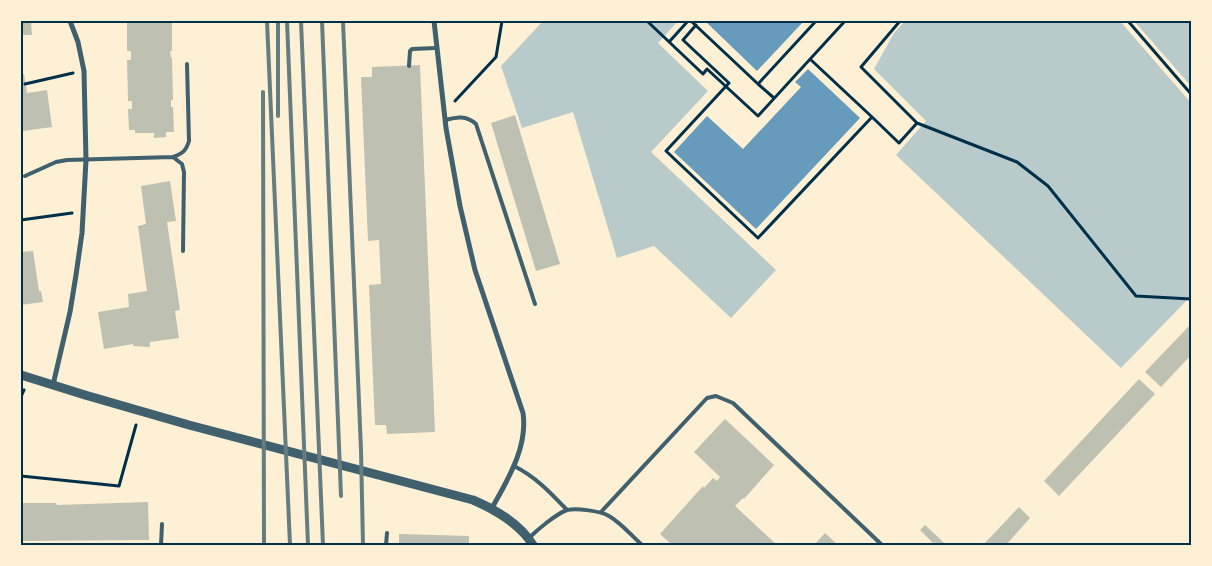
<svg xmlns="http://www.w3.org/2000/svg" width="1212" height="566" viewBox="0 0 1212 566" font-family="'PT Sans',sans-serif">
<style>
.green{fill:#b9caca}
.water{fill:#669bbc}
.building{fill:#bec0b2}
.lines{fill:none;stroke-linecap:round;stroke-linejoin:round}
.path{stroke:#003049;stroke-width:3}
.service{stroke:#3f606c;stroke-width:4}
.minor{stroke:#3f606c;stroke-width:5}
.tertiary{stroke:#3f606c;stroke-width:9}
.rail{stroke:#657d81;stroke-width:4}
.neatline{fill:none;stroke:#003049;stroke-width:2}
</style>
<rect width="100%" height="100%" fill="#fdf0d5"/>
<path class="green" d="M 543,21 L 678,21 L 658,43 L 708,91 L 651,152 L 776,270 L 731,318 L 654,246 L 617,258 L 573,112 L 522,128 L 501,66 Z
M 905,21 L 1120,21 L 1191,103 L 1191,296 L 1121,368 L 896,155 L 926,121 L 874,69 L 894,33 Z
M 1134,21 L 1191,21 L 1191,86 Z"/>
<path class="water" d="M 705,21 L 804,21 L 757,71 Z
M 808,69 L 860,118 L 756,229 L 674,152 L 707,116 L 743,149 L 801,87 L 795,82 Z"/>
<path class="building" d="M 21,21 L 31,21 L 32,35 L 21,35 Z
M 127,21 L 172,21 L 172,51 L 170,51 L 171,58 L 172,58 L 173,100 L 171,100 L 171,107 L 173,107 L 174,132 L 166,132 L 166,137 L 154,138 L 154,133 L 135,133 L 135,130 L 129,130 L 128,109 L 132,109 L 132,101 L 128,101 L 127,60 L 131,60 L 131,51 L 127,51 Z
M 420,65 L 435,432 L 387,434 L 386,425 L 375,425 L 369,285 L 381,284 L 379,240 L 368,241 L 361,77 L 372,77 L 372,67 Z
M 21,74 L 24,74 L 27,93 L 47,90 L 52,127 L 23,131 L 23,136 L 21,136 Z
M 515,115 L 560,264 L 536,271 L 491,123 Z
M 170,181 L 176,221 L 167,222 L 180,310 L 175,311 L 179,338 L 150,342 L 150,347 L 133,346 L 133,344 L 104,349 L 98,312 L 129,307 L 128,294 L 147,291 L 138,226 L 146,224 L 141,186 Z
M 33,251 L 39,291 L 41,291 L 43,302 L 21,305 L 21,252 Z
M 1191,324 L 1191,355 L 1161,387 L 1145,372 Z
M 1139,379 L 1155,394 L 1059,496 L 1044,481 Z
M 725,419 L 774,465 L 744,499 L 743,498 L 735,506 L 777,545 L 672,545 L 660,534 L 703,486 L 704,488 L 713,478 L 717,481 L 720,477 L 694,452 Z
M 148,502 L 149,540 L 21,541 L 21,503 L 56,503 L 57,505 Z
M 1019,507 L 1030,518 L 1006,545 L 983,545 Z
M 925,525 L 938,537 L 946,545 L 939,545 L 935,542 L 934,544 L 920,530 Z
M 825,533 L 838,545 L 814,545 Z
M 399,534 L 469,536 L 469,545 L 399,545 Z"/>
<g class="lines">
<path class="path" d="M 647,21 L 703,74 L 707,69 L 758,116 L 845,21
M 691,21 L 758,84 L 816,21
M 900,21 L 861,67 L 917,123
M 1128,21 L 1191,94
M 696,25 L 683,40 L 729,83 L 666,151 L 758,238 L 872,117 L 810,59
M 669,42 L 688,21
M 25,84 L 73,73
M 758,84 L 774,98
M 455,101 L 496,57 L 502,21
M 872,117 L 899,143 L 917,123 L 1017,162 L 1048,186 L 1136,296 L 1191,299
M 21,220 L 72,213
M 21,397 L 24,390
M 21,476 L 119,486 L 136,425"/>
<path class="service" d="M 409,66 L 410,51 L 412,49 L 436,48
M 445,120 C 457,117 466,115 476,124 L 535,304
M 173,157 L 182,164 L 184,172 L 183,251
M 25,176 L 56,162 L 67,160 L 173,157 C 182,154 186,151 189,141 L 187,64
M 514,466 C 536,477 551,493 567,510
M 601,512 L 707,398 L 716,396 L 733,403 L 882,545
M 529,538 C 537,530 556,514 567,510 C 577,508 601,511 609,516 C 621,523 631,535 642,545
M 161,545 L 162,524
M 386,545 L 387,533"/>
<path class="minor" d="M 434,21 L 446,128 L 460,206 L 475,270 L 523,413 C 528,447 508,479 492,508
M 53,385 L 70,312 L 76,275 L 82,233 L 86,160 L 84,71 L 78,42 L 70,21"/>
<path class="tertiary" d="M 21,375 L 85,395 L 189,425 L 473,500 C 496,510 519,523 533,545"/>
<path class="rail" d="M 267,21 L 290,545
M 287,21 L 308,545
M 301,21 L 323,545
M 322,21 L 341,496
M 343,21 L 361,450 L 363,545
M 263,92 L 264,545
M 278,116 L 278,21"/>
</g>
<rect width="1212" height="566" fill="none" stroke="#fdf0d5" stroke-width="45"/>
<rect x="22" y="22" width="1168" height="522" class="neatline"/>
</svg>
